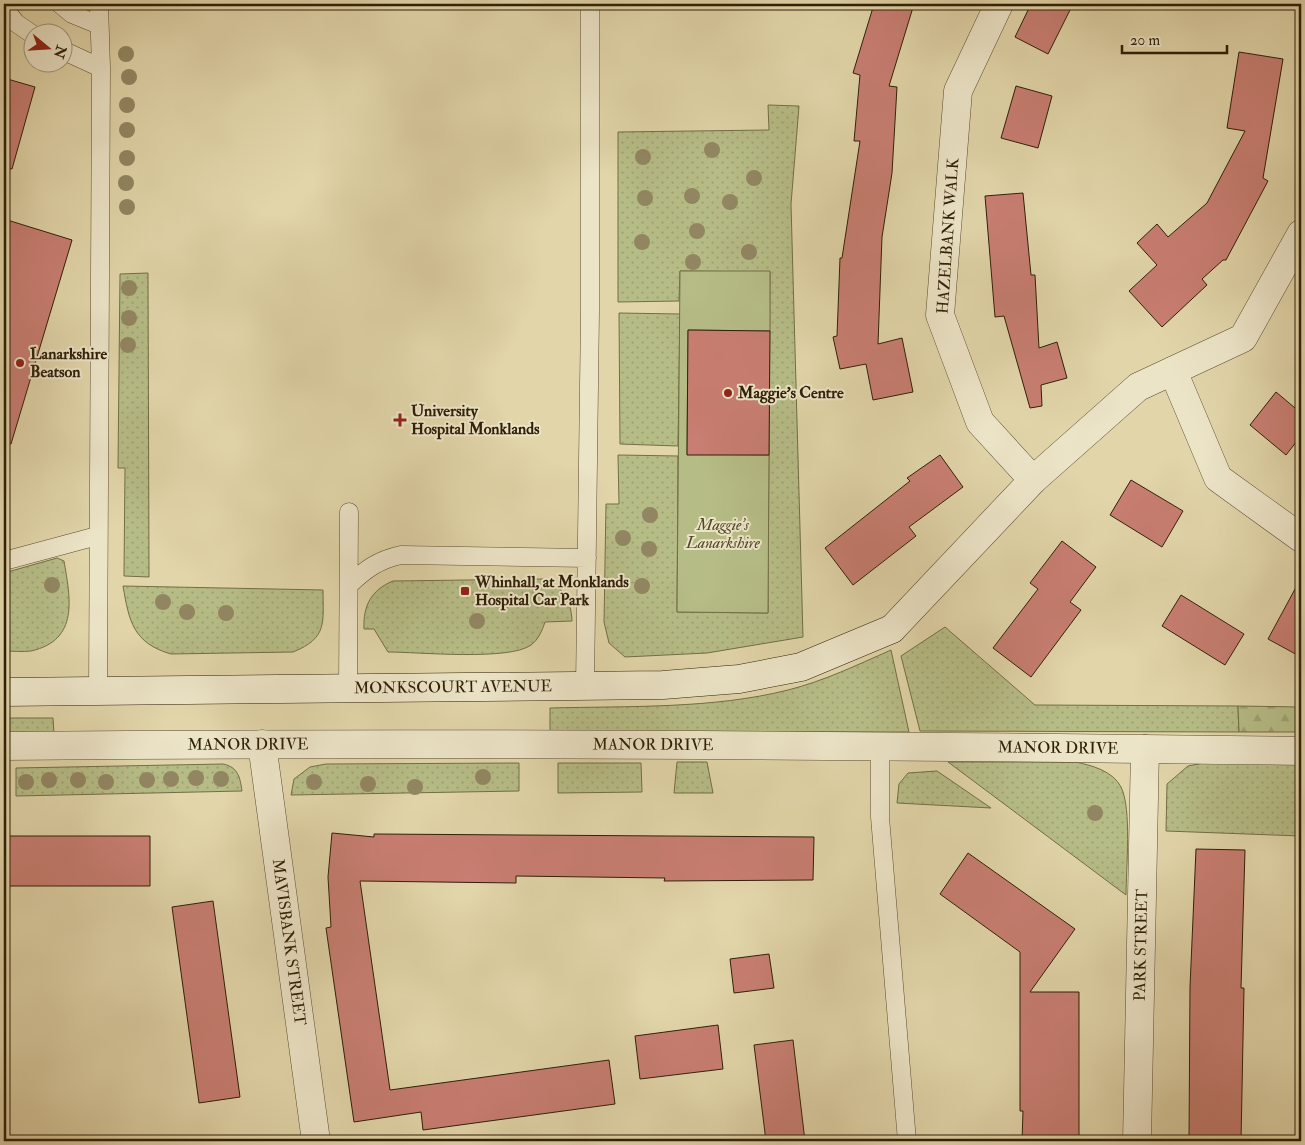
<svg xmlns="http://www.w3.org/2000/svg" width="1305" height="1145" viewBox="0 0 1305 1145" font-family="'IM FELL Double Pica',serif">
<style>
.grass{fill:url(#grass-dots);stroke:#726e46}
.forest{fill:url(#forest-firs);stroke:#726e46}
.garden{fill:#b6bc86;stroke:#726e46}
.building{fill:#c87e72;stroke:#2f1f07}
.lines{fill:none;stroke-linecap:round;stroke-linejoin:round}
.lane-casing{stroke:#5c4c30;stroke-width:19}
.street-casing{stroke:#5c4c30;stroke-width:29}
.secondary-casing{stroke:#2f1f07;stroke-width:29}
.lane{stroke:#ece4c7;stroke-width:18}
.street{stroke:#ece4c7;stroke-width:28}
.secondary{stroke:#ece4c7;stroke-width:28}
.tree{fill:#928662}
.poi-dot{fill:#8f2418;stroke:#ece4c7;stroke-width:2}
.labels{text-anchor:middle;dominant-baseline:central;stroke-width:4;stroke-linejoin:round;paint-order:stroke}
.street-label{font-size:16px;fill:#2f1f07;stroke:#ece4c7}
.poi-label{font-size:16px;font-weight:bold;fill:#2f1f07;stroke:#ece4c7;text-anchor:start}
.park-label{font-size:16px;font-style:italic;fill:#514627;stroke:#ece4c7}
</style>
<defs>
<pattern id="grass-dots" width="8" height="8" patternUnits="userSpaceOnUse" patternTransform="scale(1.25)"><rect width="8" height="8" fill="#b6bc86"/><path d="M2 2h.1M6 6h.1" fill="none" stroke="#9da172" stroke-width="1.8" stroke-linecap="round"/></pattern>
<pattern id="forest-firs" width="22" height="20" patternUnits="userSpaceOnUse" patternTransform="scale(1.25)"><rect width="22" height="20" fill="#b6bc86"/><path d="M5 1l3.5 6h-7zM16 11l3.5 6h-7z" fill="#9da172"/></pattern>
</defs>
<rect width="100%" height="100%" fill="#e1d5a9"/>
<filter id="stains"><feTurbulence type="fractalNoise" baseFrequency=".004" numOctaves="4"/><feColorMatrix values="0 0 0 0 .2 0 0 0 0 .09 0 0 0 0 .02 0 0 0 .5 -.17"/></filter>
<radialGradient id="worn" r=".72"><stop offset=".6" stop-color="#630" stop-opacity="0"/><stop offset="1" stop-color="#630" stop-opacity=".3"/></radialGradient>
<path class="grass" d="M 768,105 L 799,106 L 791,204 L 803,637 L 707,653 L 625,657 L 609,643 L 604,622 L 606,504 L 619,504 L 618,455 L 678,456 L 677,612 L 768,613 L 770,272 L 680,271 L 679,301 L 618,302 L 618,132 L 769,130 Z
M 148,273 L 149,577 L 124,576 L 125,468 L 118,468 L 120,274 Z
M 619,313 L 680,314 L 678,446 L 620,444 Z
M 57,558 L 64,561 C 70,597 80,640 31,651 C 23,652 12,651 4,651 L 4,573 Z
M 543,579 C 563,586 571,600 572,621 L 545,622 C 542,631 538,640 531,645 C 509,661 418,652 388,652 L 374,629 L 364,629 C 363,606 371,590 393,581 Z
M 123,586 L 323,590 C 323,622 328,638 293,652 L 171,654 C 133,643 129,621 123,586 Z
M 945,627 L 1035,705 L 1238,706 L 1239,732 L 920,731 L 901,656 Z
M 891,650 L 909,732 L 550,732 L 550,708 C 628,706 713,709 788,690 C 824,681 857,665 891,650 Z
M 4,718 L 53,718 L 54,735 L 4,734 Z
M 1301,761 L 1301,836 L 1166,831 L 1167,784 L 1188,766 L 1204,763 Z
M 677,762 L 707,762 L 713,793 L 674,793 Z
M 948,762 L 1075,762 C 1091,765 1113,771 1121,787 C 1132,809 1126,869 1126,895 Z
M 519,763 L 519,791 L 291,795 L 294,779 L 310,767 L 326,764 Z
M 558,763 L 641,763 L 642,792 L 558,793 Z
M 223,764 C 238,767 240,777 242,791 L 16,796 L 16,768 Z
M 937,771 L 991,808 L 897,803 L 899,784 L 908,773 Z"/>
<path class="forest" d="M 1238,706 L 1301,707 L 1301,732 L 1239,732 Z"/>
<path class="garden" d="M 680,271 L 770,271 L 770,331 L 688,330 L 687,454 L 769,455 L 768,613 L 677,612 Z"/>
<path class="building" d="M 874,4 L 914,4 L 889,86 L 897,87 L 892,173 L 882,237 L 878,344 L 902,338 L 913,392 L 873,400 L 866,364 L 840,369 L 833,337 L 837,336 L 840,258 L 842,258 L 860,141 L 854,141 L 860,75 L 853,73 Z
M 1031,4 L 1073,4 L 1048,54 L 1015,37 Z
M 1239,52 L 1283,59 L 1263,178 L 1268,181 L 1226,260 L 1223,260 L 1202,279 L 1207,285 L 1162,327 L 1129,291 L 1157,265 L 1137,243 L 1157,224 L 1168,237 L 1207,203 L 1245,131 L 1227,128 Z
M 4,78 L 35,87 L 12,169 L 4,168 Z
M 1016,86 L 1052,96 L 1038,148 L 1001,138 Z
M 1023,193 L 1031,275 L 1035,275 L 1039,348 L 1057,342 L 1067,378 L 1041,385 L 1042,406 L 1030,408 L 1004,316 L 995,317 L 985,196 Z
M 4,219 L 72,240 L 11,444 L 4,443 Z
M 688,330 L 770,331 L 769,455 L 687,455 Z
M 1276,392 L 1301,413 L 1301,436 L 1286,455 L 1250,425 Z
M 940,455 L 963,487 L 909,527 L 916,536 L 853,585 L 825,548 L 910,481 L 907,478 Z
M 1131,480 L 1183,511 L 1162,547 L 1110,515 Z
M 1062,541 L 1096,567 L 1070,602 L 1081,610 L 1031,677 L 993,648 L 1038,589 L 1030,583 Z
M 1301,578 L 1301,657 L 1268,639 Z
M 1181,595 L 1244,634 L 1225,665 L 1162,626 Z
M 332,833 L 374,837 L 374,834 L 814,837 L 813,880 L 664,881 L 665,878 L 516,876 L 516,883 L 360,881 L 390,1090 L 609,1060 L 615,1104 L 423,1130 L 421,1112 L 354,1122 L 326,928 L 331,927 L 328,877 Z
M 6,836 L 150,836 L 150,886 L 6,886 Z
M 1196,849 L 1245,850 L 1241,988 L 1244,988 L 1241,1141 L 1189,1141 L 1190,987 Z
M 968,853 L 1075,929 L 1030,992 L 1079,992 L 1079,1141 L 1022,1141 L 1023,1111 L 1020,1111 L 1020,952 L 940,894 Z
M 213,901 L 240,1097 L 199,1103 L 172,907 Z
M 769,954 L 774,988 L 734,993 L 730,959 Z
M 718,1025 L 723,1069 L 640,1079 L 635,1036 Z
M 793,1040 L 805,1141 L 766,1141 L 754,1045 Z"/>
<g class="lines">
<g class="lane-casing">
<path id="lane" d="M 60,4 L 72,14 L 99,25
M 99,4 L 101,68
M 4,8 L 16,23 L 32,34
M 62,50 L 101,68 L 98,692
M 4,561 L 97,536
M 349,585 C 366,569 378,560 401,555 L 587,558
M 585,686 L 590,312 L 590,4
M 348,690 L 349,512
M 880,746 L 880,817 L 907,1141"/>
</g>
<g class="street-casing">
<g id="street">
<path d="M 999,4 L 958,91 L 940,315 L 980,422 L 1033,480"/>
<path d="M 1173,371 L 1218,478 L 1301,538"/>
<path d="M 892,629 L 1033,480 L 1138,387 L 1243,338 L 1301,234"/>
<path id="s1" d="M 262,744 L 316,1141"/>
<path id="s2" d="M 4,746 C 436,742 869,745 1301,751"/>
<path id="s3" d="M 1137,1141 L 1145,749"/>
</g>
</g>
<g class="secondary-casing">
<g id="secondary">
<path id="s4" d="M 4,692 L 663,685 L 739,679 L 801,667 L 892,629"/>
</g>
</g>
<use href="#lane" class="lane"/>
<use href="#street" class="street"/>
<use href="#secondary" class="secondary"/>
</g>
<g class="tree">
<circle cx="126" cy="54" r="8"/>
<circle cx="129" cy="77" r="8"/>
<circle cx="127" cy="105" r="8"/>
<circle cx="127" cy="130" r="8"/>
<circle cx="712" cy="150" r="8"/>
<circle cx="643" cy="157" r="8"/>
<circle cx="127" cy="158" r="8"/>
<circle cx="754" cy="178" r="8"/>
<circle cx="126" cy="183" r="8"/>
<circle cx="692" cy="196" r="8"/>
<circle cx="645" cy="198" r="8"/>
<circle cx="730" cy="202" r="8"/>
<circle cx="127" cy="207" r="8"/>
<circle cx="697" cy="231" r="8"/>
<circle cx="642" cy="242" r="8"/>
<circle cx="749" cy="252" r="8"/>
<circle cx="693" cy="262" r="8"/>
<circle cx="129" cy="288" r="8"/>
<circle cx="129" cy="318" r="8"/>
<circle cx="128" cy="345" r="8"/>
<circle cx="650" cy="515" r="8"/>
<circle cx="623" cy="538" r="8"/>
<circle cx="649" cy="549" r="8"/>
<circle cx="52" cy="585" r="8"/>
<circle cx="642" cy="586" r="8"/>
<circle cx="163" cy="602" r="8"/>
<circle cx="187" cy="612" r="8"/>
<circle cx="226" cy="613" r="8"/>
<circle cx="477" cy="621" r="8"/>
<circle cx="483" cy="777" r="8"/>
<circle cx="196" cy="778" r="8"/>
<circle cx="171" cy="779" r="8"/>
<circle cx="221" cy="779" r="8"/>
<circle cx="49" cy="780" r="8"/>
<circle cx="78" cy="780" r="8"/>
<circle cx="147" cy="780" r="8"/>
<circle cx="26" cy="782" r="8"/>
<circle cx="106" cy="782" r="8"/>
<circle cx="314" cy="782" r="8"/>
<circle cx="368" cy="784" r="8"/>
<circle cx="415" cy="787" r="8"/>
<circle cx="1095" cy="813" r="8"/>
</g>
<g class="poi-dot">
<circle cx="20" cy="363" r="5"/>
<circle cx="728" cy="393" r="5"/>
<path d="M397.5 412.5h5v5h5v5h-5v5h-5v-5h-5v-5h5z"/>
<rect x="460" y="586" width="10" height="10" rx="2.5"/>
</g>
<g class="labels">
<g class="street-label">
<text transform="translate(948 236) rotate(-86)">HAZELBANK WALK</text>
<text stroke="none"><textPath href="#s4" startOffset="449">MONKSCOURT AVENUE</textPath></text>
<text stroke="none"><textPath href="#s2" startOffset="244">MANOR DRIVE</textPath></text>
<text stroke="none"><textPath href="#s2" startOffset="649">MANOR DRIVE</textPath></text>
<text stroke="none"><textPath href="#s2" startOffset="1054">MANOR DRIVE</textPath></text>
<text stroke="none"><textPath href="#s1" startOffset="200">MAVISBANK STREET</textPath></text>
<text stroke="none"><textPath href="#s3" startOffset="196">PARK STREET</textPath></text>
</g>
<g class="poi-label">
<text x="30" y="354">Lanarkshire<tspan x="30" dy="18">Beatson</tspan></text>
<text x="738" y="393">Maggie's Centre</text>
<text x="411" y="411">University<tspan x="411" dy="18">Hospital Monklands</tspan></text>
<text x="475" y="582">Whinhall, at Monklands<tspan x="475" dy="18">Hospital Car Park</tspan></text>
</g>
<g class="park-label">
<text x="723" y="525">Maggie's<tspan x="723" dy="18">Lanarkshire</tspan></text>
</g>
</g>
<rect width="1305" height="1145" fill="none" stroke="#e1d5a9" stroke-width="20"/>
<rect x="5" y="5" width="1295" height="1135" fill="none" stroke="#2f1f07" stroke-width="2.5"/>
<rect x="10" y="10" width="1285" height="1125" fill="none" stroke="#2f1f07"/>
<g transform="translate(48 48) rotate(108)"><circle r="24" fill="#ece4c7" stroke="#a0957a"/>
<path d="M0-4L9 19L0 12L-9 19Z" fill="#8f2418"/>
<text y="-8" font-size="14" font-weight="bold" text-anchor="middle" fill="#2f1f07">N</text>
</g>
<path d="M1122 45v8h105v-8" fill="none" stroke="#2f1f07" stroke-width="2.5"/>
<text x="1130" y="45" font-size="15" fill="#2f1f07" stroke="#ece4c7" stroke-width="4" paint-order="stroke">20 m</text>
<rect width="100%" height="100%" filter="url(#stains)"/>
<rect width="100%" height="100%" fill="url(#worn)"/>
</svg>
